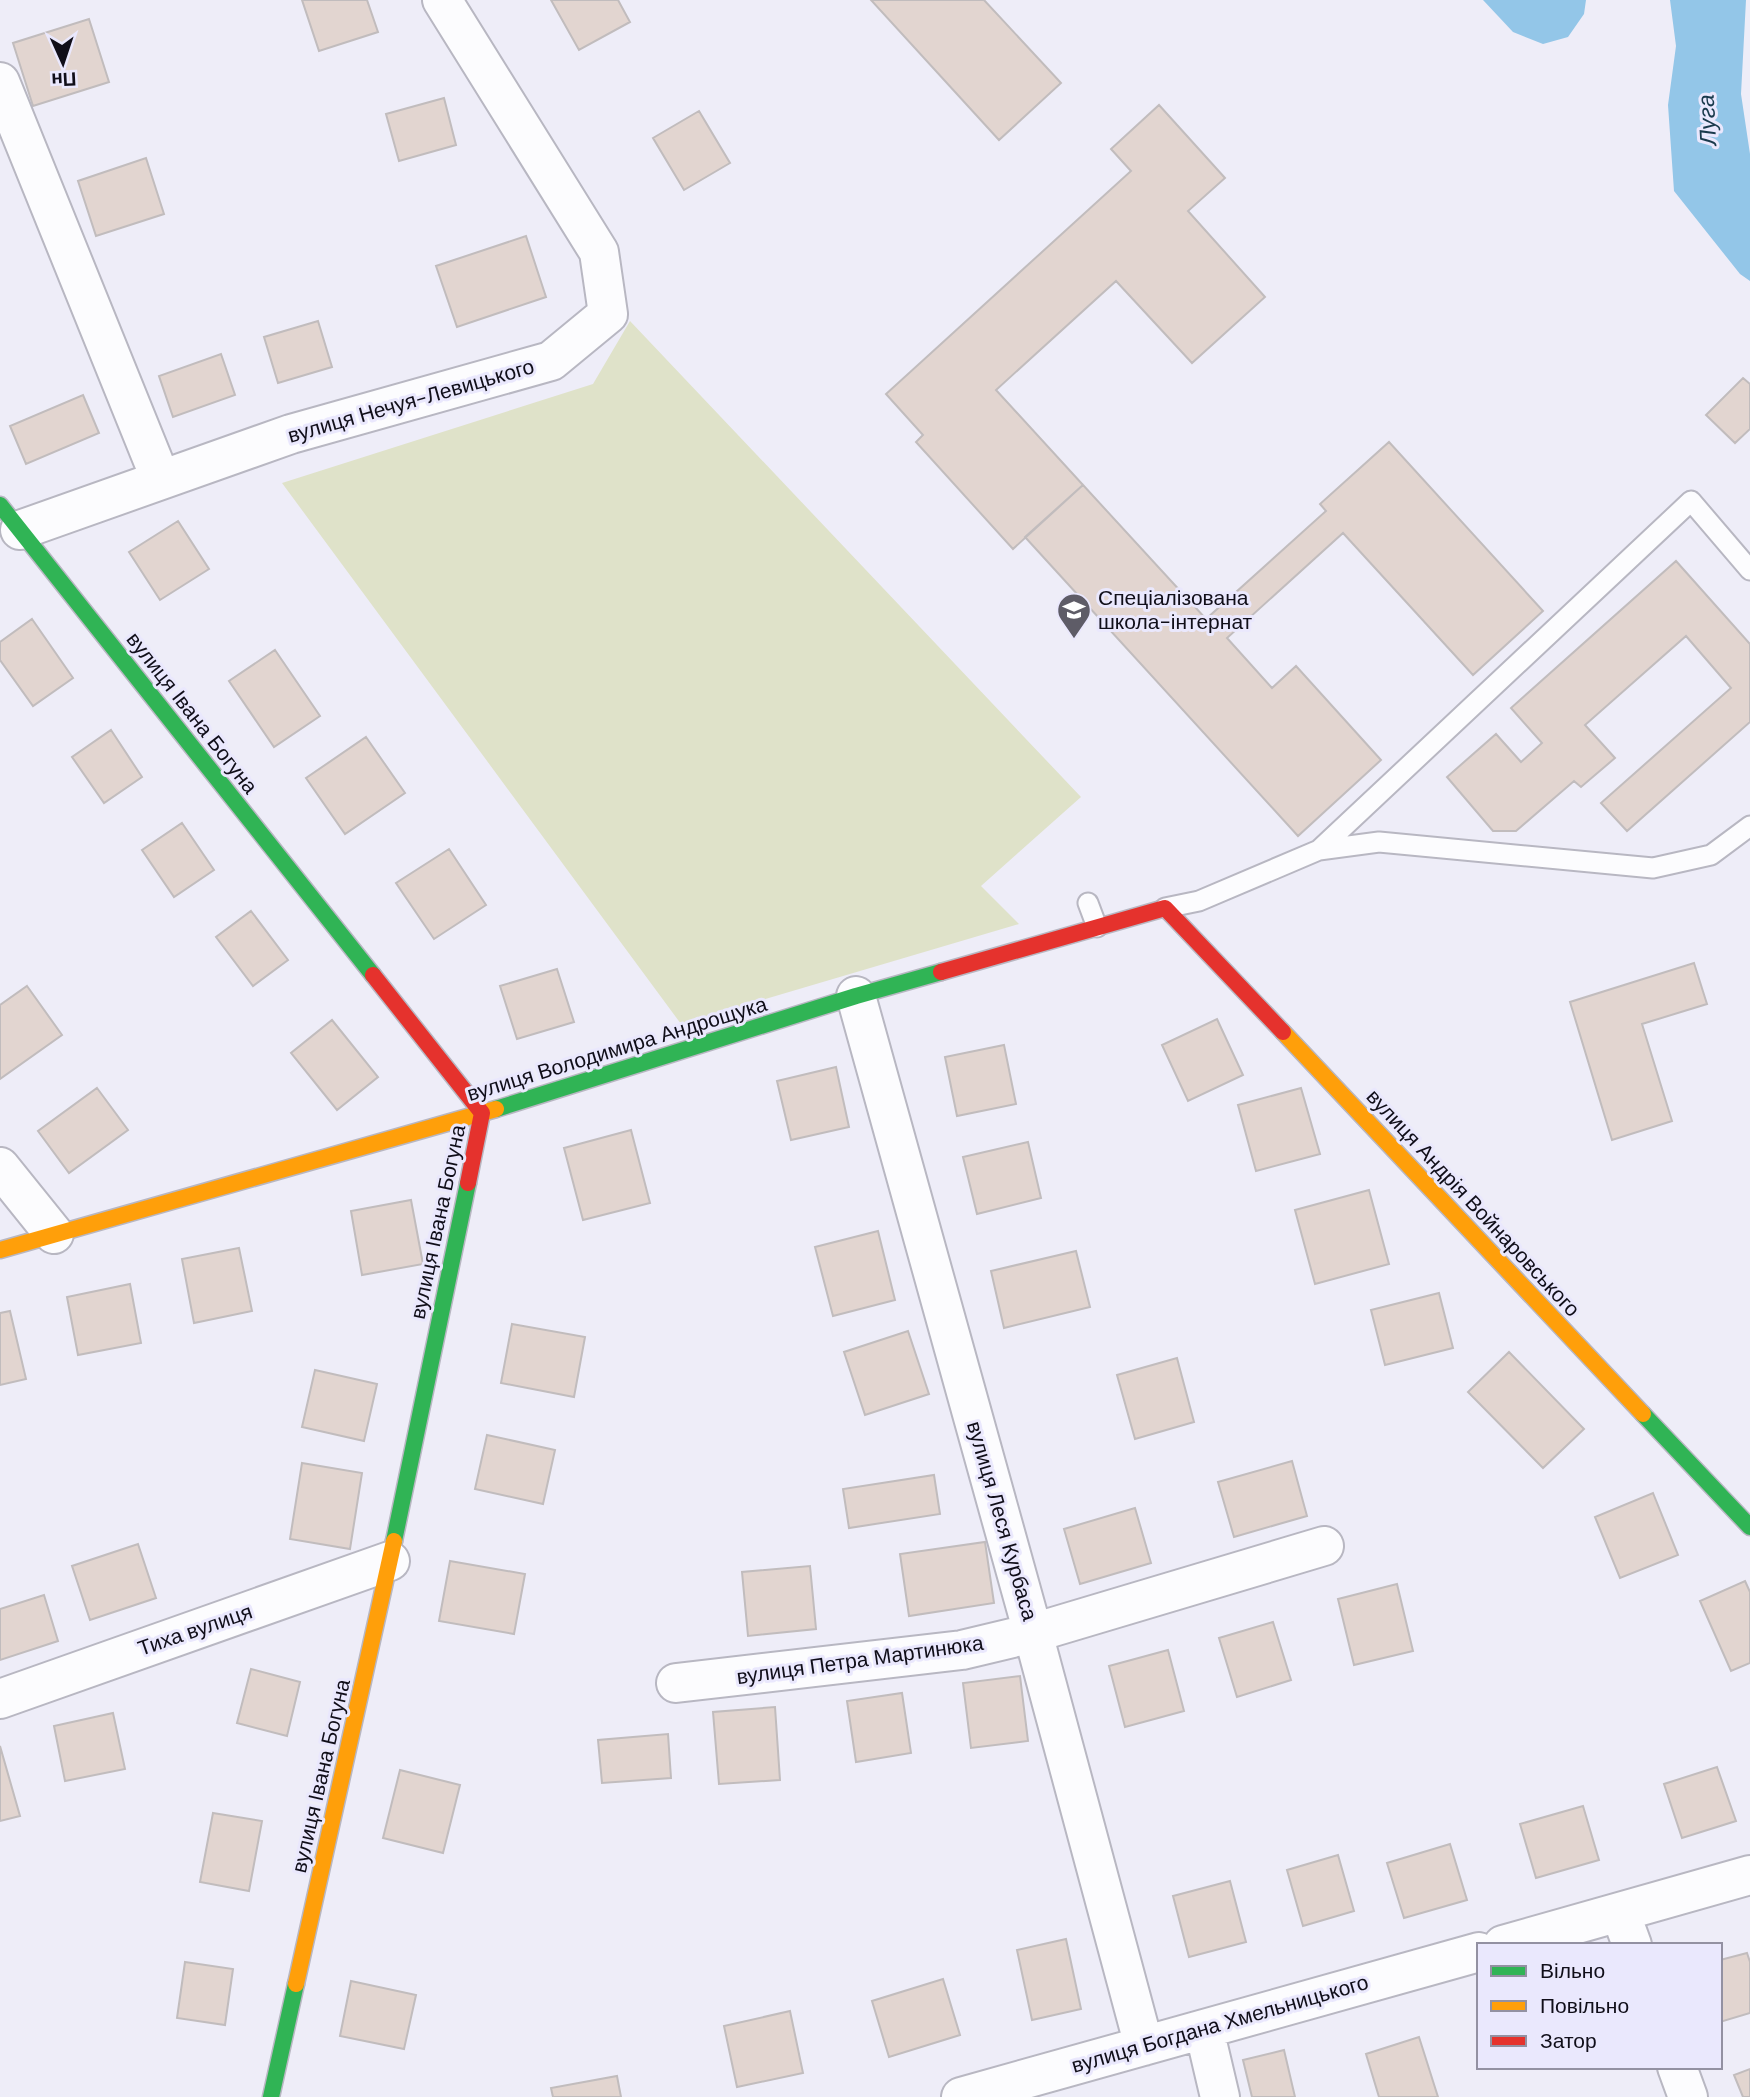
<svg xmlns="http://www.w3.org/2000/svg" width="1750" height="2097" viewBox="0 0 1750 2097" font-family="'DM Sans',sans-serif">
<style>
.green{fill:#dfe2c9}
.water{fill:#93c6e8}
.building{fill:#e2d5d0;stroke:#c1bcbd;stroke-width:2}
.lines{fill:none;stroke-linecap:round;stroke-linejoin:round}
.lane-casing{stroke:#b8b7c2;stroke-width:23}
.street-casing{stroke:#b8b7c2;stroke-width:42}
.fast-casing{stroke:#b8b7c2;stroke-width:19}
.slow-casing{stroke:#b8b7c2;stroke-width:19}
.jam-casing{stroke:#b8b7c2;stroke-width:19}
.lane{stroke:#fcfcfe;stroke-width:19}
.street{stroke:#fcfcfe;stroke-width:38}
.fast{stroke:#30b455;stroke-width:16}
.slow{stroke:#ff9f0a;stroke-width:16}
.jam{stroke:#e5322d;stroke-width:16}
.labels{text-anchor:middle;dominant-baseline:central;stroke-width:6;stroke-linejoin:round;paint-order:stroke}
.street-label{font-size:21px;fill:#100e19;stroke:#eae8fd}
.poi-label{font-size:21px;fill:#100e19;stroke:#eae8fd;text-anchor:start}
.water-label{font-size:23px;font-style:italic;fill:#19394c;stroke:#eae8fd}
</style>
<rect width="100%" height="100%" fill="#eeedf8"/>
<path class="green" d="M 630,321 L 1081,797 L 981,886 L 1019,924 L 681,1024 L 282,483 L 593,384 Z"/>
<path class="water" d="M 1483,0 L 1586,0 L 1584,14 L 1568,37 L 1543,44 L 1513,32 Z
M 1670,0 L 1746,0 L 1741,94 L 1750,154 L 1750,281 L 1740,274 L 1674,191 L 1668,105 L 1676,46 Z"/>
<path class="building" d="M 302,0 L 367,0 L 378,32 L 319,51 Z
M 551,0 L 618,0 L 630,22 L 579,50 Z
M 871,0 L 984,0 L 1061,83 L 999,140 Z
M 89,19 L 109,82 L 33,106 L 13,43 Z
M 444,98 L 456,145 L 399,161 L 386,114 Z
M 1159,105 L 1225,178 L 1188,211 L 1265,297 L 1192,363 L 1116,281 L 996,390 L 1083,485 L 1013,549 L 916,442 L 923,435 L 886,394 L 1131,171 L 1111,149 Z
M 699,111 L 730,163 L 684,190 L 653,138 Z
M 146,158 L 164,214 L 96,236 L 78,181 Z
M 526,236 L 546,297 L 457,327 L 436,266 Z
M 318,321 L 332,367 L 278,383 L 264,337 Z
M 221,354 L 235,395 L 173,417 L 159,376 Z
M 1743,378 L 1750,384 L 1750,429 L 1735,443 L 1706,415 Z
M 83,395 L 99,433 L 26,464 L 10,426 Z
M 1389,442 L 1543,611 L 1473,675 L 1343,533 L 1227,638 L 1272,688 L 1296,666 L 1381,760 L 1298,836 L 1025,537 L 1083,485 L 1206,619 L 1326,511 L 1320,504 Z
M 178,521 L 209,569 L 160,600 L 129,552 Z
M 1676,561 L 1750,644 L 1750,722 L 1627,831 L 1601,803 L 1731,688 L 1686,636 L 1585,725 L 1615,758 L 1581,787 L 1574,781 L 1516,831 L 1493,831 L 1447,777 L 1496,734 L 1521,762 L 1542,743 L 1511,708 Z
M 32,619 L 73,678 L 33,706 L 0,660 L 0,642 Z
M 275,650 L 320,716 L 274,747 L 229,681 Z
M 111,730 L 142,777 L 104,803 L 72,757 Z
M 366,737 L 405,793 L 345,834 L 306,778 Z
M 182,823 L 214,870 L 174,897 L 142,850 Z
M 449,849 L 486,905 L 434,939 L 396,883 Z
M 251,911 L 288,960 L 253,986 L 216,937 Z
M 1694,963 L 1707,1004 L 1642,1024 L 1672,1121 L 1612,1140 L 1570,1002 Z
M 557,969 L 574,1022 L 517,1039 L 500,986 Z
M 27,986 L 62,1035 L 0,1079 L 0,1005 Z
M 1217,1019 L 1243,1075 L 1188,1101 L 1162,1045 Z
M 332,1020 L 378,1077 L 337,1110 L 291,1053 Z
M 1004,1045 L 1016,1104 L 957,1116 L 945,1057 Z
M 836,1067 L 849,1127 L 791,1140 L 777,1081 Z
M 97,1088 L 128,1130 L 69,1173 L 38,1131 Z
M 1301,1088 L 1320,1154 L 1256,1171 L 1238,1105 Z
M 631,1130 L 650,1203 L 583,1220 L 564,1148 Z
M 1028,1142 L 1041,1198 L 977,1214 L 963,1157 Z
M 1369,1190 L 1389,1264 L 1315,1284 L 1295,1210 Z
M 411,1200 L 423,1264 L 362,1275 L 351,1211 Z
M 878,1231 L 895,1300 L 833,1316 L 815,1247 Z
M 239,1248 L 252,1311 L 194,1323 L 182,1259 Z
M 1076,1251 L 1090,1307 L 1004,1328 L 991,1271 Z
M 130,1284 L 141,1343 L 78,1355 L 67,1297 Z
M 1439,1293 L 1453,1348 L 1385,1365 L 1371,1310 Z
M 10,1311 L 26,1379 L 0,1385 L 0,1313 Z
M 512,1324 L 585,1337 L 574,1397 L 501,1383 Z
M 908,1331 L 929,1394 L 865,1415 L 844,1352 Z
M 1509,1352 L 1584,1429 L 1543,1468 L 1468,1392 Z
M 1177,1358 L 1194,1422 L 1135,1439 L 1117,1375 Z
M 315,1370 L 377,1384 L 364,1441 L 302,1427 Z
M 487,1435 L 555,1450 L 543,1504 L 475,1489 Z
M 1292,1461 L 1307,1516 L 1234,1537 L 1218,1482 Z
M 302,1463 L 362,1473 L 350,1549 L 290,1539 Z
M 934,1475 L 940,1514 L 849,1528 L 843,1489 Z
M 1653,1493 L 1678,1555 L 1620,1578 L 1595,1517 Z
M 1135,1508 L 1151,1563 L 1080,1584 L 1064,1529 Z
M 985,1542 L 994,1603 L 909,1616 L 900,1554 Z
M 138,1544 L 156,1598 L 90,1620 L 72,1566 Z
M 450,1561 L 525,1574 L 514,1634 L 439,1621 Z
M 810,1566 L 816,1629 L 748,1636 L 742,1572 Z
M 1745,1581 L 1750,1592 L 1750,1663 L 1731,1671 L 1700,1601 Z
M 1397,1584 L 1413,1651 L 1354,1665 L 1338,1599 Z
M 44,1595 L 58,1641 L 0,1660 L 0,1609 Z
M 1273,1622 L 1291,1680 L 1237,1697 L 1219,1638 Z
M 1168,1650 L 1184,1711 L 1125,1727 L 1109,1666 Z
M 251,1669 L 300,1682 L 287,1736 L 237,1723 Z
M 1020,1676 L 1028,1741 L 971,1748 L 963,1683 Z
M 902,1693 L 911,1753 L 856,1762 L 847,1701 Z
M 775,1707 L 780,1780 L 719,1784 L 713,1712 Z
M 113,1713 L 125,1769 L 65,1781 L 54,1726 Z
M 668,1734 L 671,1778 L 602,1783 L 598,1740 Z
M 0,1746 L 20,1816 L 0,1821 Z
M 1717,1767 L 1736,1821 L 1682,1838 L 1664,1784 Z
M 400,1770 L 460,1785 L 443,1853 L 383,1838 Z
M 1583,1806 L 1599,1860 L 1536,1878 L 1520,1824 Z
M 213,1813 L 262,1821 L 249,1891 L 200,1882 Z
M 1450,1844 L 1467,1900 L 1404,1918 L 1387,1863 Z
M 1338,1855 L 1354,1911 L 1303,1926 L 1287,1870 Z
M 1230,1881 L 1246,1942 L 1189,1957 L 1173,1896 Z
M 1066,1939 L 1081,2009 L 1032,2020 L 1017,1950 Z
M 1747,1953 L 1750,1962 L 1750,2013 L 1720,2022 L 1720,1960 Z
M 185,1962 L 233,1969 L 225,2025 L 177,2018 Z
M 943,1979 L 960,2035 L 889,2057 L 872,2001 Z
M 351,1981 L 416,1995 L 404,2049 L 340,2036 Z
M 790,2011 L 803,2073 L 737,2087 L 724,2026 Z
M 1419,2037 L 1438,2097 L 1379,2097 L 1366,2054 Z
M 1284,2050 L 1295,2097 L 1252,2097 L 1243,2060 Z
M 1750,2069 L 1750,2097 L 1743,2097 L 1734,2075 Z
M 617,2076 L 621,2097 L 553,2097 L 551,2088 Z"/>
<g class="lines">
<g class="lane-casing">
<path id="lane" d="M 1319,850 L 1379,842 L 1653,868 L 1711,855 L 1750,826
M 1088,903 L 1097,927
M 1165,908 L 1199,901 L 1319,850 L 1691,501 L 1750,570"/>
</g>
<g class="street-casing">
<path id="street" d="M 0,82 L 161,480
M 20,530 L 291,434 L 551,361 L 608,314 L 599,252 L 442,0
M 856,996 L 1033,1633 L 1144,2046
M 0,1167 L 54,1234
M 676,1683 L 962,1650 L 1033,1633 L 1324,1546
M 0,1699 L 390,1561
M 1620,1912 L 1632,1945
M 1503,1945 L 1750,1875
M 1204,2029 L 1220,2097
M 1677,2067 L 1688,2097
M 961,2097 L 1479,1952"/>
</g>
<g class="fast-casing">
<path id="fast" d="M 0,505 L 373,975
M 496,1109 L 856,996 L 941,972
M 1643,1414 L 1750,1527
M 394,1541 L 468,1183
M 271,2097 L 296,1984"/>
</g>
<g class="slow-casing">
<path id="slow" d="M 1283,1032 L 1643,1414
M 0,1250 L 496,1109
M 296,1984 L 394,1541"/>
</g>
<g class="jam-casing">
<path id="jam" d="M 941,972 L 1165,908 L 1283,1032
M 373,975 L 482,1113 L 468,1183"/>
</g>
<use href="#lane" class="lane"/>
<use href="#street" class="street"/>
<use href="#fast" class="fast"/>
<use href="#slow" class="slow"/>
<use href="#jam" class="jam"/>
</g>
<defs>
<g id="school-pin" transform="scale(1.75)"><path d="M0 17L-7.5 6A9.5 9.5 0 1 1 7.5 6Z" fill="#5e5c67" stroke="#eae8fd"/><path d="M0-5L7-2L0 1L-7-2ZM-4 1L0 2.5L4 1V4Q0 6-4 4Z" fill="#fff"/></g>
</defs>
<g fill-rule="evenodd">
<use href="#school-pin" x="1074" y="610"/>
</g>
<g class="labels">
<g class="street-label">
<text transform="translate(411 401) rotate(-16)">вулиця Нечуя-Левицького</text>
<text transform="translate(192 713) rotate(52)">вулиця Івана Богуна</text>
<text transform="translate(617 1049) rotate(-17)">вулиця Володимира Андрощука</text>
<text transform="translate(1473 1203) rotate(47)">вулиця Андрія Войнаровського</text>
<text transform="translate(438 1222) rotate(-78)">вулиця Івана Богуна</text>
<text transform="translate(1002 1521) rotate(74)">вулиця Леся Курбаса</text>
<text transform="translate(195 1630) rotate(-19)">Тиха вулиця</text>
<text transform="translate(860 1660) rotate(-8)">вулиця Петра Мартинюка</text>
<text transform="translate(321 1776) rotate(-77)">вулиця Івана Богуна</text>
<text transform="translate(1220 2024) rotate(-16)">вулиця Богдана Хмельницького</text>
</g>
<g class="poi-label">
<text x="1098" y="598">Спеціалізована<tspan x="1098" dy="24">школа-інтернат</tspan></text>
</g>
<g class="water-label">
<text transform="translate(1707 120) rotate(-93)">Луга</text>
</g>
</g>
<rect x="1477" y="1943" width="245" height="126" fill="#eae8fd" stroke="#9391a2" stroke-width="2"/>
<rect x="1491" y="1966" width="35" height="10" fill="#30b455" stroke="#9391a2" stroke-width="2"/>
<text x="1540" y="1978" font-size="21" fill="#100e19">Вільно</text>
<rect x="1491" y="2001" width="35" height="10" fill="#ff9f0a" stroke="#9391a2" stroke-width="2"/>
<text x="1540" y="2013" font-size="21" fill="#100e19">Повільно</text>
<rect x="1491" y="2036" width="35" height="10" fill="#e5322d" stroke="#9391a2" stroke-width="2"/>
<text x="1540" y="2048" font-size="21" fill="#100e19">Затор</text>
<g transform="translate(63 63) rotate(177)" stroke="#eae8fd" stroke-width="5" paint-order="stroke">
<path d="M0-5L12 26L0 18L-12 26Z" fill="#100e19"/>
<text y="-10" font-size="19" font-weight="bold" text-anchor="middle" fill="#100e19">Пн</text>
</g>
</svg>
